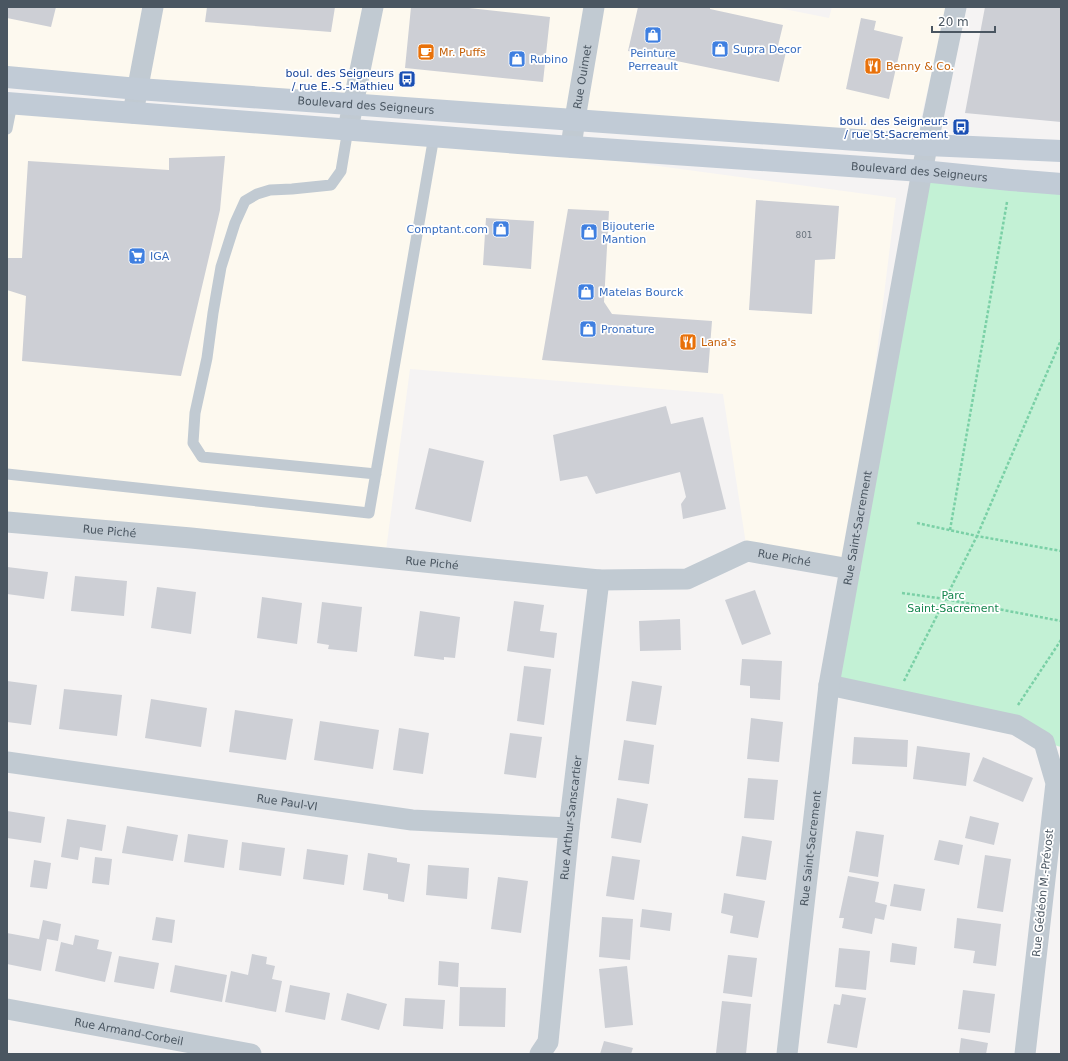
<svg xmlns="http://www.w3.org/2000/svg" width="1068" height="1061" viewBox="0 0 1068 1061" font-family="'DejaVu Sans',sans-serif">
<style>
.commercial{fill:#fdf9ef}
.green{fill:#c3f1d5}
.building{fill:#cdcfd5}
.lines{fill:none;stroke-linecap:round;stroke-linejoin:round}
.path{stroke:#7ad0a6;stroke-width:2.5;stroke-dasharray:3 2;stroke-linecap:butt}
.service{stroke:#c1cad2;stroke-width:11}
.minor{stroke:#c1cad2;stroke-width:21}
.secondary{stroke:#c1cbd6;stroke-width:22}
.labels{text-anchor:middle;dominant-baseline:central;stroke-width:3.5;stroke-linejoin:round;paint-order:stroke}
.number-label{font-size:9px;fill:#6b747e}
.shop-label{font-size:11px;fill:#366cbe;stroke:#fff;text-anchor:start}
.food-label{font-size:11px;fill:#c56008;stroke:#fff;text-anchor:start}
.transit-label{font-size:11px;fill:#164399;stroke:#fff;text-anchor:end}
.street-label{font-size:11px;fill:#4a5661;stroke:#fff}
.park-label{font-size:11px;fill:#17864f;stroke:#fff}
</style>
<rect width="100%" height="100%" fill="#f5f3f3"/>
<path class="commercial" d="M 7,7 L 774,7 L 829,18 L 832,7 L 947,7 L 918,131 L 786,127 L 7,77 Z
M 7,103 L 442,137 L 896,198 L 850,569 L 747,551 L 723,394 L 410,369 L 385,558 L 7,522 Z"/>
<path class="green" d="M 922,171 L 1061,182 L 1061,747 L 1044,742 L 829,685 Z"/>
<path class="building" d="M 7,7 L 56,7 L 51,27 L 7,18 Z
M 207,7 L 335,7 L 331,32 L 205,22 Z
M 411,7 L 460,7 L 550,17 L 543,82 L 405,68 Z
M 638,7 L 710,7 L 710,9 L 783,25 L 777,50 L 786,52 L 779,82 L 628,51 Z
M 985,7 L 1061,7 L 1061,122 L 965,113 Z
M 861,18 L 876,21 L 874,30 L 903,37 L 889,99 L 846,89 Z
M 225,156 L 220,210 L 181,376 L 22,361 L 26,296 L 7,290 L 7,258 L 22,258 L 28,161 L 169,170 L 169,158 Z
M 756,200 L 839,206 L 835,259 L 815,260 L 812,314 L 749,310 Z
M 568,209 L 609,211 L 604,302 L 612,314 L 712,321 L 708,373 L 542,360 Z
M 486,218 L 534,221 L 531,269 L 483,265 Z
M 666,406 L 671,424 L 703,417 L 726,509 L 683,519 L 681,504 L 686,497 L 680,472 L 596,494 L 587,476 L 560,481 L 553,435 Z
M 429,448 L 484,461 L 471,522 L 415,509 Z
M 7,567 L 48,572 L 44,599 L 7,594 Z
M 75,576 L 127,581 L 124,616 L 71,611 Z
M 157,587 L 196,592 L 191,634 L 151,628 Z
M 755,590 L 771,634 L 742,645 L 725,600 Z
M 262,597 L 302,603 L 297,644 L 257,638 Z
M 514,601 L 544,605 L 540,631 L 557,633 L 554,658 L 507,651 Z
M 322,602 L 362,607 L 357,652 L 328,649 L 329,645 L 317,643 Z
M 420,611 L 460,617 L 455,658 L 444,657 L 444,660 L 414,656 Z
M 680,619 L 681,650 L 640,651 L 639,621 Z
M 742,659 L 782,661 L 780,700 L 750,698 L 750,686 L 740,685 Z
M 524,666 L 551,669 L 544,725 L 517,721 Z
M 7,681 L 37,685 L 31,725 L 7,722 Z
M 632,681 L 662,686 L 656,725 L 626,721 Z
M 64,689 L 122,695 L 117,736 L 59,729 Z
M 151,699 L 207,708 L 201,747 L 145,738 Z
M 235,710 L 293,719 L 286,760 L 229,752 Z
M 751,718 L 783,722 L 779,762 L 747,759 Z
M 320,721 L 379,730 L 373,769 L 314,760 Z
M 399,728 L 429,733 L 423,774 L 393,770 Z
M 510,733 L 542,737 L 536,778 L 504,774 Z
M 854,737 L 908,740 L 907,767 L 852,764 Z
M 624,740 L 654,745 L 649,784 L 618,780 Z
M 917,746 L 970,753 L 966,786 L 913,779 Z
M 983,757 L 1033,778 L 1023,802 L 973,781 Z
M 748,778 L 778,780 L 774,820 L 744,818 Z
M 617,798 L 648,804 L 641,843 L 611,838 Z
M 7,811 L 45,817 L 41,843 L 7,838 Z
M 970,816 L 999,823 L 994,845 L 965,838 Z
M 67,819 L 106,825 L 102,851 L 80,847 L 78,860 L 61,857 Z
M 127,826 L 178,835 L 173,861 L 122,853 Z
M 856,831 L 884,835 L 878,877 L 849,872 Z
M 188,834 L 228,840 L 224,868 L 184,862 Z
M 742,836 L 772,841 L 766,880 L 736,876 Z
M 939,840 L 963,845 L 959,865 L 934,860 Z
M 242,842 L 285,848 L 281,876 L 239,870 Z
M 307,849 L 348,855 L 344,885 L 303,879 Z
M 368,853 L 397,858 L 397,862 L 410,864 L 404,902 L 388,899 L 388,894 L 363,890 Z
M 985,855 L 1011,859 L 1003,912 L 977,908 Z
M 612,856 L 640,860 L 634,900 L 606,896 Z
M 95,857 L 112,859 L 109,885 L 92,883 Z
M 34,860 L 51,863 L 47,889 L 30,887 Z
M 428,865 L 469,868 L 467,899 L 426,895 Z
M 848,876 L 879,882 L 875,902 L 887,905 L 884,920 L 875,918 L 872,934 L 842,928 L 844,918 L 839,918 Z
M 498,877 L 528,881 L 521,933 L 491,929 Z
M 894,884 L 925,889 L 921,911 L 890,906 Z
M 724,893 L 765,901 L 758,938 L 730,933 L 733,916 L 721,913 Z
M 642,909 L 672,913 L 670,931 L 640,927 Z
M 156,917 L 175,920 L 172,943 L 152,940 Z
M 602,917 L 633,919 L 630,960 L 599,957 Z
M 957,918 L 1001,924 L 996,966 L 973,963 L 975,951 L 954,948 Z
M 43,920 L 61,924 L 58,941 L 47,939 L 41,971 L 7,964 L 7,933 L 39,939 Z
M 75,935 L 99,940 L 97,949 L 112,952 L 105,982 L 55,971 L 61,942 L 73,945 Z
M 892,943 L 917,947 L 915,965 L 890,962 Z
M 839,948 L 870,951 L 866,990 L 835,987 Z
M 252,954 L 267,957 L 266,964 L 275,966 L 272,979 L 282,981 L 276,1012 L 225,1002 L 231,971 L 248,975 Z
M 728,955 L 757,958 L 752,997 L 723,993 Z
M 119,956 L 159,963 L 154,989 L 114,982 Z
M 439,961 L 459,963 L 458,987 L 438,985 Z
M 175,965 L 227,975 L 222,1002 L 170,992 Z
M 627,966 L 633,1025 L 605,1028 L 599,969 Z
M 290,985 L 330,993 L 325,1020 L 285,1012 Z
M 460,987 L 506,988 L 505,1027 L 459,1026 Z
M 963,990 L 995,994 L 990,1033 L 958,1029 Z
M 347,993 L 387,1004 L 379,1030 L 341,1020 Z
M 842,994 L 866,998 L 857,1048 L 827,1043 L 834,1004 L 840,1005 Z
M 405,998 L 445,1000 L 443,1029 L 403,1026 Z
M 722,1001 L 751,1004 L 746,1054 L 728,1054 L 716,1053 Z
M 961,1038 L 988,1043 L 986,1054 L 959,1054 Z
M 604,1041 L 633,1048 L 631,1054 L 600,1054 Z"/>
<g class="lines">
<path class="path" d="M 917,523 L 977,536 L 1061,551
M 950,530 L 1007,202
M 902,593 L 945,599 L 1061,621
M 904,681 L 977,536 L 1061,340
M 1018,705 L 1061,640"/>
<path class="service" d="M 7,129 L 12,104
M 348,129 L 341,171 L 331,185 L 292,189 L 270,190 L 257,194 L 245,201 L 235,223 L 221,267 L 213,313 L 207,358 L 195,413 L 193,443 L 202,457 L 376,474
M 7,474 L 369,513 L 434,136"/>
<g class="minor">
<path d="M 133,113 L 153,7"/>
<path d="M 348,129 L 373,7"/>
<path id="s1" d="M 571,147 L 575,119 L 594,7"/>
<path id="s2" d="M 7,522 L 191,538 L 599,580 L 687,579 L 747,551 L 850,569"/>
<path d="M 829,685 L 1016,725 L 1044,742 L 1056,783 L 1025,1054"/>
<path id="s3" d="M 7,762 L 412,820 L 569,828"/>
<path id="s4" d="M 7,1009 L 251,1054"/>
<path id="s5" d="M 540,1054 L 548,1042 L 569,828 L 599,580"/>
<path id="s6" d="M 787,1054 L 829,685 L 922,171 L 956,7"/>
</g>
<g class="secondary">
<path id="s7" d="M 7,77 L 138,89 L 927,145 L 1061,151"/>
<path id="s8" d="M 7,103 L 558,146 L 922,171 L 1011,180 L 1061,184"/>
</g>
</g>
<defs>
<g id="shop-square" transform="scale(0.9)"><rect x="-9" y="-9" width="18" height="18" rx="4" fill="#3f7fe0" stroke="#fff"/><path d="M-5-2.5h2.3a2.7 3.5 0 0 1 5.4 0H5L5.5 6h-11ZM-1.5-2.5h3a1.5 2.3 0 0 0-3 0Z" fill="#fff"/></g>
<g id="cafe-square" transform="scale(0.9)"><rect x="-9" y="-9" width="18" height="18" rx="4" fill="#e8710a" stroke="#fff"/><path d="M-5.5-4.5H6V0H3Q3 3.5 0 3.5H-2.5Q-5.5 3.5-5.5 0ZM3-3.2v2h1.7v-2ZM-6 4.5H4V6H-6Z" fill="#fff"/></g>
<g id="restaurant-square" transform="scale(0.9)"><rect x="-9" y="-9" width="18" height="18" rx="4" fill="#e8710a" stroke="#fff"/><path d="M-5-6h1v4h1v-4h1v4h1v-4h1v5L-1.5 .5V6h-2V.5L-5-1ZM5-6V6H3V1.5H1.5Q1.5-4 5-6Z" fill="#fff"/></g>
<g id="bus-square" transform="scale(0.9)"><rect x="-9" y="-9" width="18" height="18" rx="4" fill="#1a4fb4" stroke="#fff"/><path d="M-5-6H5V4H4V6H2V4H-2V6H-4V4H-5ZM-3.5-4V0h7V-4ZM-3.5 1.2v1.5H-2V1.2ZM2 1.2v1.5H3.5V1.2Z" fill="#fff"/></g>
<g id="supermarket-square" transform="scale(0.9)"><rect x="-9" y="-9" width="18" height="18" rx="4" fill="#3f7fe0" stroke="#fff"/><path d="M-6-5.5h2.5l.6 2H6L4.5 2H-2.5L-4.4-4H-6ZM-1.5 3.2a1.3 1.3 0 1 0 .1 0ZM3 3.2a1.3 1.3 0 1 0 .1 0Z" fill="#fff"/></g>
</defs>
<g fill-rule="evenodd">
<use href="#shop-square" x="653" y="35"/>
<use href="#shop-square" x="720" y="49"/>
<use href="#cafe-square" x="426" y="52"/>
<use href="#shop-square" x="517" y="59"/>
<use href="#restaurant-square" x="873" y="66"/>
<use href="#bus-square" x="407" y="79"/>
<use href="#bus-square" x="961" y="127"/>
<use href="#shop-square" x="501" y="229"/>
<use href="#shop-square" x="589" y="232"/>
<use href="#supermarket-square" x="137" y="256"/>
<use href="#shop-square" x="586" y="292"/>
<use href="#shop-square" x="588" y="329"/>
<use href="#restaurant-square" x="688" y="342"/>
</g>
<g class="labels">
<g class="number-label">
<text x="804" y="235">801</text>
</g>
<g class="shop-label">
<text x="733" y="49">Supra Decor</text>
<text x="653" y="53" text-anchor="middle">Peinture<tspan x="653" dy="13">Perreault</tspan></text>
<text x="530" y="59">Rubino</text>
<text x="602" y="226">Bijouterie<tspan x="602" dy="13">Mantion</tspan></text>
<text x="488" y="229" text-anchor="end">Comptant.com</text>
<text x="150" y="256">IGA</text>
<text x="599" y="292">Matelas Bourck</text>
<text x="601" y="329">Pronature</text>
</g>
<g class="food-label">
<text x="439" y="52">Mr. Puffs</text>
<text x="886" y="66">Benny &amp; Co.</text>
<text x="701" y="342">Lana's</text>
</g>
<g class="transit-label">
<text x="394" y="73">boul. des Seigneurs<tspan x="394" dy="13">/ rue E.-S.-Mathieu</tspan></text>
<text x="948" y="121">boul. des Seigneurs<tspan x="948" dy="13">/ rue St-Sacrement</tspan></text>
</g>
<g class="street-label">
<text stroke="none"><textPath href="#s1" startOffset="71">Rue Ouimet</textPath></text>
<text stroke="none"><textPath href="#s7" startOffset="360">Boulevard des Seigneurs</textPath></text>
<text stroke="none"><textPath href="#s8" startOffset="915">Boulevard des Seigneurs</textPath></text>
<text stroke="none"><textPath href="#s6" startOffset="531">Rue Saint-Sacrement</textPath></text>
<text stroke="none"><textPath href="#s2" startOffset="103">Rue Piché</textPath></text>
<text stroke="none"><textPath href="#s2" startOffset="787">Rue Piché</textPath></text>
<text stroke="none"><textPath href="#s2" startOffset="427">Rue Piché</textPath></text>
<text stroke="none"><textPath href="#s3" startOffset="283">Rue Paul-VI</textPath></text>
<text stroke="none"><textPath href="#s5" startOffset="240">Rue Arthur-Sanscartier</textPath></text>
<text stroke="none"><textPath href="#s6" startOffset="207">Rue Saint-Sacrement</textPath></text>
<text transform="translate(1043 893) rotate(-84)">Rue Gédéon M.-Prévost</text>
<text stroke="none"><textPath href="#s4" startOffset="124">Rue Armand-Corbeil</textPath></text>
</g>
<g class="park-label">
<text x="953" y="595">Parc<tspan x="953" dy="13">Saint-Sacrement</tspan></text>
</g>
</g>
<rect width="1068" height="1061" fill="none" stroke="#4a5661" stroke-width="16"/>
<path d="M932 26v6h63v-6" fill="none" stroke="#4a5661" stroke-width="2"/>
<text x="938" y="26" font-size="12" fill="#4a5661" stroke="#ffffff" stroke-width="3" paint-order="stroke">20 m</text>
</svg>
